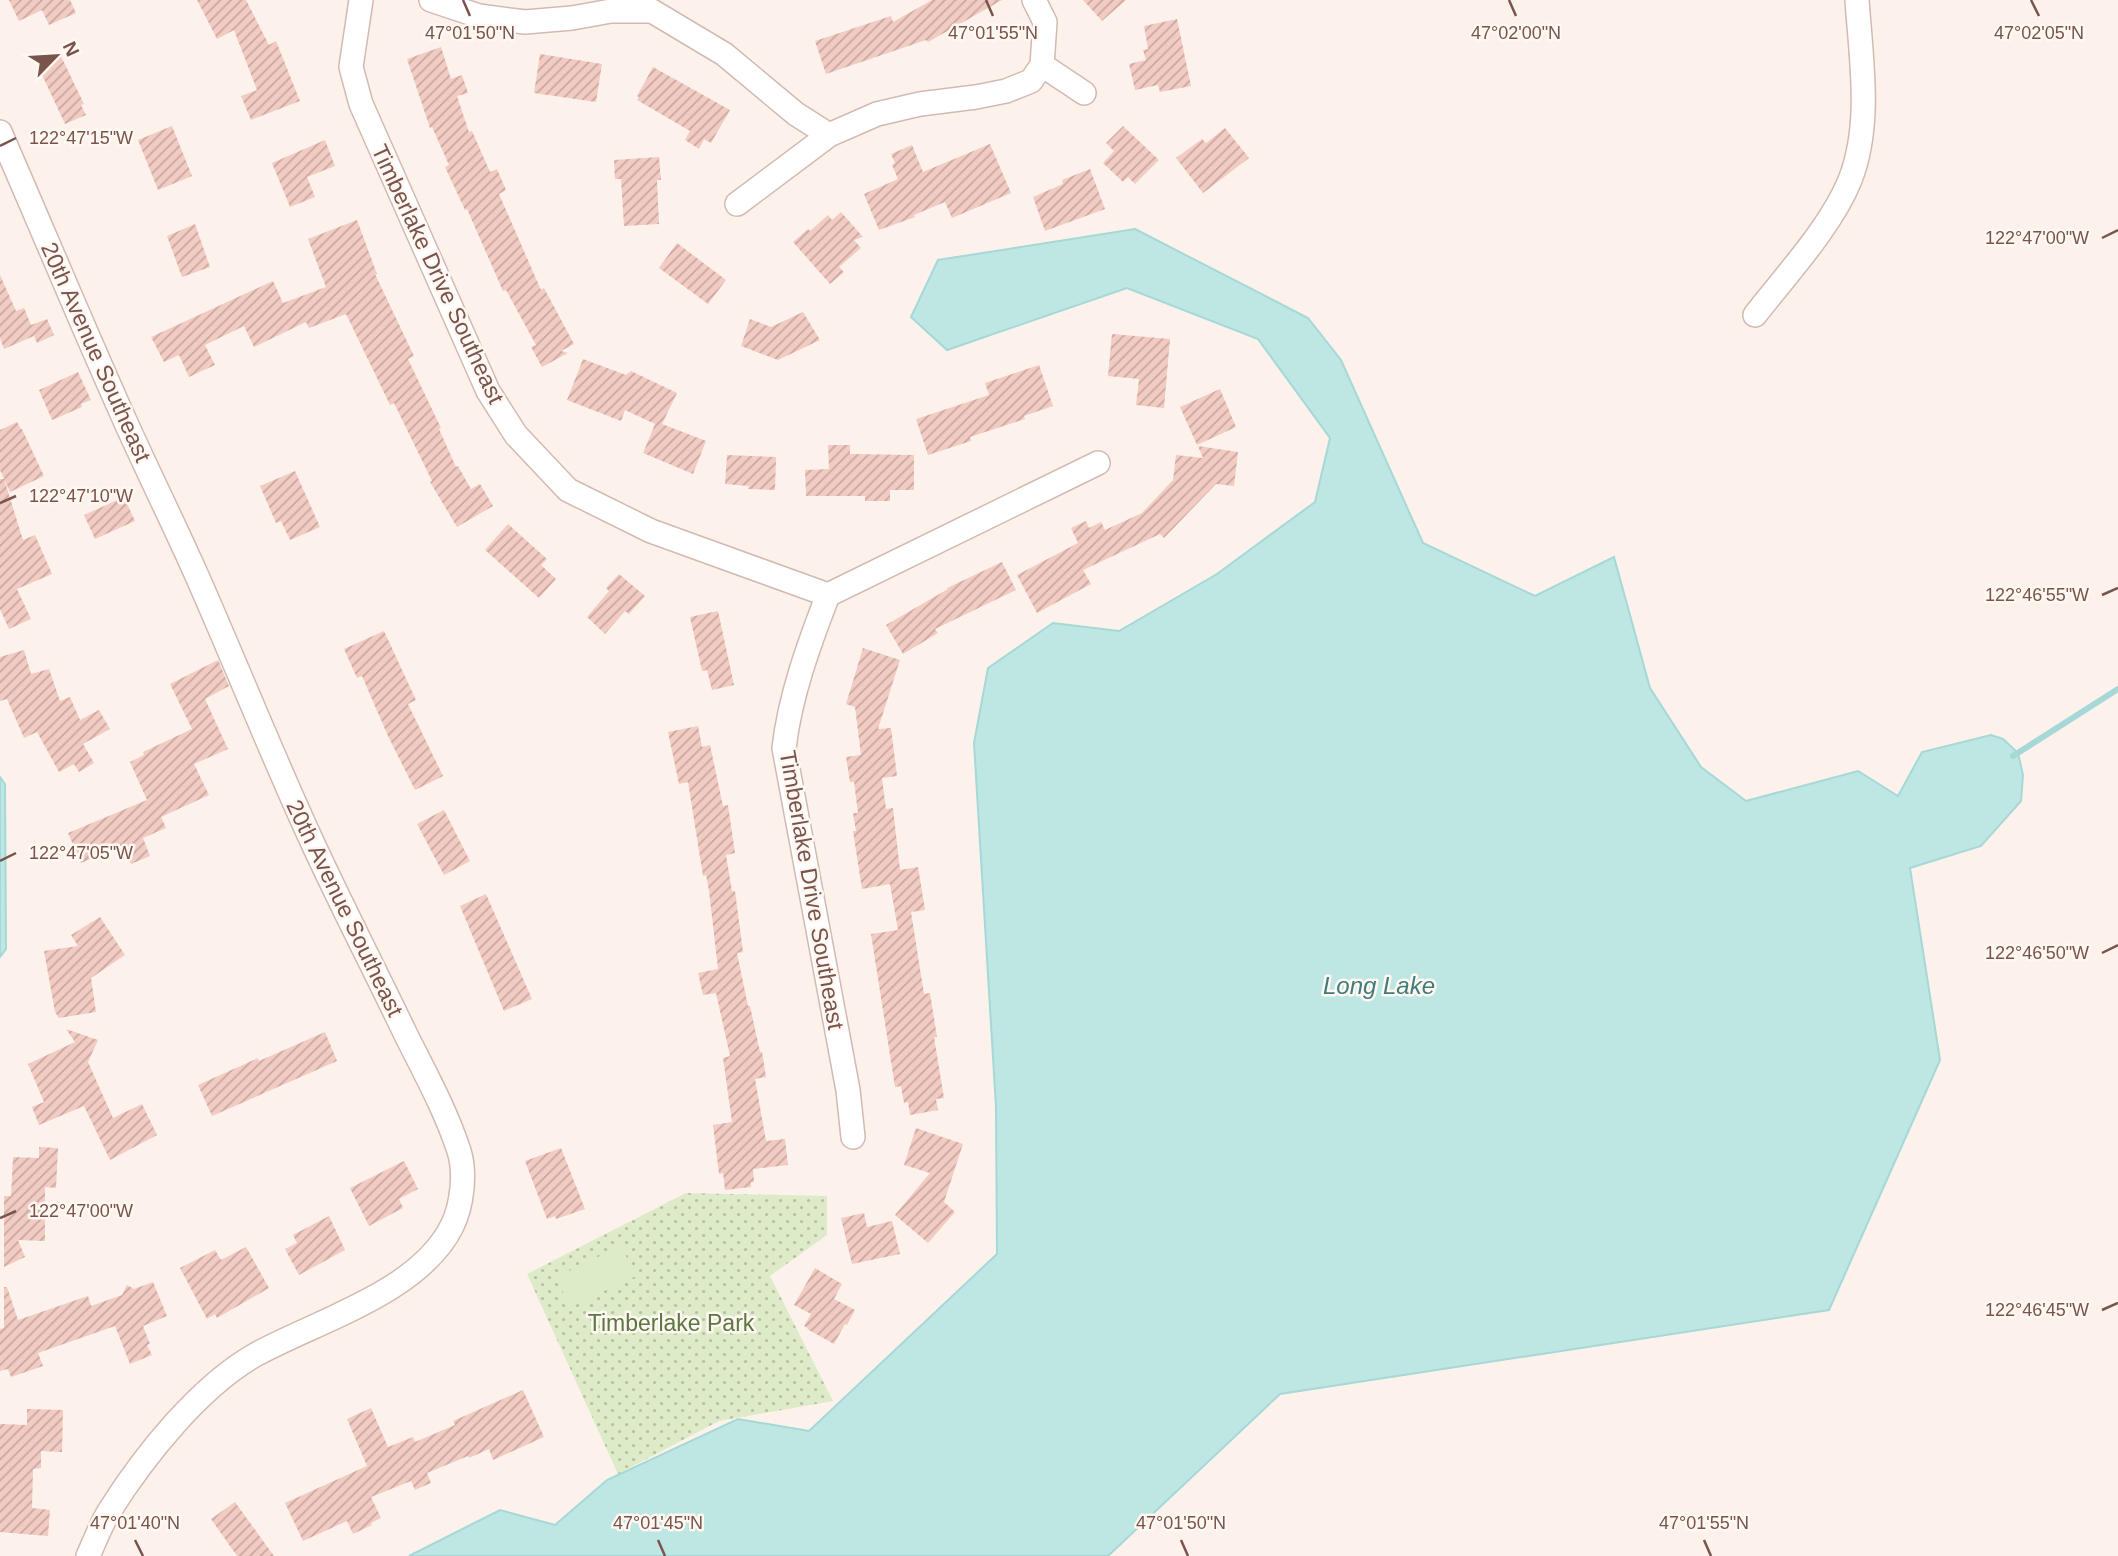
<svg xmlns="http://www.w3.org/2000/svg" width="2118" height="1556" viewBox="0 0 2118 1556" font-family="Helvetica,sans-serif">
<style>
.park{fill:url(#park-dots)}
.pitch{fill:#ddebc8}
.water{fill:#bee7e4;stroke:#a5d8d6;stroke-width:2}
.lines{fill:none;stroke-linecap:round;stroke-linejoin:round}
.stream{stroke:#a5d8d6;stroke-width:6}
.building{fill:url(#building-hatch)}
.minor-casing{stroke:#d2bab2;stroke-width:26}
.minor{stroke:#fff;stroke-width:23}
.ticks{fill:none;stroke:#78544d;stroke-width:2.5}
.labels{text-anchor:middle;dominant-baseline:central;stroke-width:5;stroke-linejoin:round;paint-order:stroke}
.street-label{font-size:23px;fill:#78544d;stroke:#fff7f1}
.park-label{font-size:23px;fill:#5d7742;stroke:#fff7f1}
.water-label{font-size:24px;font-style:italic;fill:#407c7a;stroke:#fff7f1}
.ticks-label{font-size:18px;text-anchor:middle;fill:#78544d;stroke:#fff7f1;stroke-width:5;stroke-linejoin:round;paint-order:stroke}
</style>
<defs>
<pattern id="park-dots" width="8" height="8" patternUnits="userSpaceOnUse" patternTransform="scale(1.75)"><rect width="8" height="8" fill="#ddebc8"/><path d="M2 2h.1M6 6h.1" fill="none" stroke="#b8c1a5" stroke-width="1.8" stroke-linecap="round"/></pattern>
<pattern id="building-hatch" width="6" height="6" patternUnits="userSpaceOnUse" patternTransform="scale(1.75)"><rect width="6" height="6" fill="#f2cbc2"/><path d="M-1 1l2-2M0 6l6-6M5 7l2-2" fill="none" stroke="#c9a7a0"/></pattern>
</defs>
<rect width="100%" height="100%" fill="#fcf2eb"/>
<path class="park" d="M 686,1193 L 827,1196 L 827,1235 L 770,1276 L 833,1401 L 719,1421 L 618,1474 L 527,1274 Z"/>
<path class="pitch" d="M 621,1246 L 636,1276 L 570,1307 L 556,1277 Z"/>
<path class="water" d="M 1135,229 L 1308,318 L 1341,360 L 1423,543 L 1535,596 L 1614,557 L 1650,688 L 1701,767 L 1746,801 L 1858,771 L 1898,796 L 1922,752 L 1991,735 L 2003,739 L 2018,753 L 2023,775 L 2021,801 L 1981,846 L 1910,868 L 1940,1060 L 1829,1310 L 1280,1394 L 1108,1556 L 409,1556 L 500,1510 L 555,1525 L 607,1480 L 738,1419 L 809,1431 L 997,1254 L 996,1107 L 974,743 L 988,668 L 1053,623 L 1119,631 L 1217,574 L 1315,502 L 1330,438 L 1258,339 L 1127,288 L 947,350 L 911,317 L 938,260 Z
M 0,777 L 5,784 L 6,949 L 0,957 Z"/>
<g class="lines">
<path class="stream" d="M 2013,756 L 2118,689"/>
</g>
<path class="building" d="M 9,0 L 70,0 L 76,13 L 49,25 L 42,10 L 19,21 Z
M 197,0 L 246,0 L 269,45 L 276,41 L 300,101 L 251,120 L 241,96 L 257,90 L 234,30 L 217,39 Z
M 932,0 L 1002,0 L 928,42 L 926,40 L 826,74 L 815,41 L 891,16 L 893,22 Z
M 1083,0 L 1126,0 L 1102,21 Z
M 1177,19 L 1191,86 L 1160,92 L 1158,85 L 1135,90 L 1129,64 L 1146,60 L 1143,50 L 1148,49 L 1144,26 Z
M 441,47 L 451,79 L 462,75 L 468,93 L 457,96 L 469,132 L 472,131 L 490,172 L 497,169 L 506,190 L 499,194 L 541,290 L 544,288 L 574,344 L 561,351 L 568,353 L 542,367 L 531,347 L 536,345 L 506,290 L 503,291 L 467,209 L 465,210 L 445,167 L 449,165 L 432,127 L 430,128 L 407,59 Z
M 59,52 L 84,104 L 81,105 L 86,115 L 65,124 L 36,62 Z
M 540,54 L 602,64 L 596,102 L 534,93 Z
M 653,67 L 730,110 L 711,143 L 704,139 L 699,149 L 685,140 L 690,131 L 637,100 L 639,97 L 637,96 Z
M 172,126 L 192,176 L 158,190 L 138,140 Z
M 1123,126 L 1159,160 L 1135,184 L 1128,177 L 1123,182 L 1103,163 L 1114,151 L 1106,143 Z
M 1225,128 L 1249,158 L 1203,193 L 1176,158 L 1202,139 L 1206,143 Z
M 325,140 L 335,166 L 307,177 L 315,197 L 290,207 L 272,163 Z
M 990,144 L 1011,193 L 952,218 L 945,202 L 914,215 L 915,217 L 879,230 L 864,194 L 898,179 L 892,165 L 895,163 L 891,154 L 912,145 L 923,172 Z
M 659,157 L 661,180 L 657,180 L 659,224 L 624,226 L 621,179 L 615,179 L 614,160 Z
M 1090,169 L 1105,209 L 1045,231 L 1033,197 L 1063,184 L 1062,180 Z
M 841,212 L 863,237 L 854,240 L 861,248 L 839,267 L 844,272 L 830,284 L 793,242 L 808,229 L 810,231 L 828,215 L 832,220 Z
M 357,220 L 377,274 L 375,274 L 414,356 L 408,359 L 441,428 L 439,429 L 456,467 L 458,466 L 471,489 L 480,484 L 493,506 L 457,527 L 430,482 L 432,481 L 394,403 L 390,405 L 346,314 L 309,328 L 306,322 L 254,347 L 244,326 L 205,345 L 215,365 L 189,377 L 179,355 L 164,362 L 151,337 L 273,281 L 283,303 L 326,287 L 308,239 Z
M 195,224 L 210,267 L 182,277 L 167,236 Z
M 677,243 L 726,280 L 708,304 L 659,268 Z
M 0,275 L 16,311 L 24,308 L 31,325 L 47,319 L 54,335 L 37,343 L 34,336 L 4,349 L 0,338 Z
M 803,312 L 820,340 L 778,360 L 741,346 L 750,319 L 771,327 Z
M 1112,334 L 1170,339 L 1164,408 L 1136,405 L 1139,379 L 1108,376 Z
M 583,359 L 626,375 L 631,371 L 677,393 L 662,424 L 706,441 L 693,474 L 643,453 L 655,424 L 625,410 L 621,421 L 567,400 Z
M 1039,365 L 1053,406 L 1024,416 L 1025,419 L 970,437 L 971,441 L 928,455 L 916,419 L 989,395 L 985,383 Z
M 78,372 L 91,400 L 81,404 L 82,407 L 52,420 L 39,390 Z
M 1220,389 L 1236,427 L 1197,445 L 1180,407 Z
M 17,422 L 21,429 L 22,429 L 44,476 L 10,492 L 0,470 L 0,430 Z
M 828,445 L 850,445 L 850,454 L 914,455 L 914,490 L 890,490 L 890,501 L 865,501 L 865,496 L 806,496 L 805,470 L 829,469 Z
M 1198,446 L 1238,452 L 1234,486 L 1216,484 L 1164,538 L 1160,534 L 1083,570 L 1091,584 L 1037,613 L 1017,575 L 1078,543 L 1071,528 L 1086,521 L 1089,528 L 1101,522 L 1105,530 L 1142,513 L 1173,480 L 1176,455 L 1203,458 Z
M 727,455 L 776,457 L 775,490 L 748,489 L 749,486 L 725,484 Z
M 295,471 L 320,527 L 290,540 L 281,521 L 276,523 L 260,486 Z
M 0,479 L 4,479 L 23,540 L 35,535 L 52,574 L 17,589 L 31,619 L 9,629 L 0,609 Z
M 124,497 L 135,521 L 95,539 L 84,515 Z
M 508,524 L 547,559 L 541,565 L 556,579 L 539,598 L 485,550 Z
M 1002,562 L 1016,590 L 935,629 L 938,633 L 903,654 L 886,625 L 948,589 L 947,588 Z
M 619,574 L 645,596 L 629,614 L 625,611 L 605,634 L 587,617 L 609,591 L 606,588 Z
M 718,611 L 734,685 L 712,690 L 707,670 L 702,671 L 690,617 Z
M 384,631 L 416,700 L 408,704 L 443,776 L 415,790 L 388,736 L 362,676 L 357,678 L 344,649 Z
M 863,648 L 900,660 L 878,729 L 891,728 L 897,776 L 882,778 L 886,809 L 893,808 L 900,870 L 918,867 L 925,910 L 911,912 L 924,994 L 930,993 L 937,1037 L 934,1037 L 944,1098 L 936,1099 L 938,1110 L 910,1115 L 908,1102 L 904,1103 L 901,1086 L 895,1087 L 871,934 L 898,930 L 890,884 L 862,889 L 853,831 L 856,831 L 853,813 L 858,813 L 854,782 L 850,782 L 846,757 L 861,755 L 855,707 L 846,704 Z
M 24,650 L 31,674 L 49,669 L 60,701 L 70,697 L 80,720 L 99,710 L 110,729 L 83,744 L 94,763 L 79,772 L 74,764 L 59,772 L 37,732 L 24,738 L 7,699 L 0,701 L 0,657 Z
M 218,660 L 229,686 L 205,699 L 228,749 L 194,764 L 209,795 L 161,817 L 166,828 L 143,838 L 150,856 L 131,864 L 123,845 L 81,863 L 68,833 L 147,800 L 130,762 L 144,755 L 143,752 L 192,729 L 170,684 Z
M 698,726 L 702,747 L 710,745 L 723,806 L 728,805 L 735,853 L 726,855 L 732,891 L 735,891 L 743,952 L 737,953 L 748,1006 L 750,1006 L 760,1052 L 762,1052 L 766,1077 L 755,1079 L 766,1141 L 785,1139 L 788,1165 L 753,1169 L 754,1182 L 751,1182 L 751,1187 L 725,1190 L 723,1173 L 719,1174 L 713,1125 L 732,1122 L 723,1058 L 730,1056 L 716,993 L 703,995 L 698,973 L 718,969 L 709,891 L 706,875 L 703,876 L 688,782 L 679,784 L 668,732 Z
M 444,810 L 470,861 L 444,875 L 417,824 Z
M 486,894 L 532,999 L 504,1011 L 460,906 Z
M 100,917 L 125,955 L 91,978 L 96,1012 L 59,1018 L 55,1012 L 44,951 L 78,946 L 71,935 Z
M 66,1029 L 98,1040 L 88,1062 L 113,1118 L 142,1104 L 157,1135 L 110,1160 L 84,1106 L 39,1125 L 32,1107 L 44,1102 L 28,1064 L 75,1042 Z
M 325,1032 L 337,1061 L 212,1116 L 198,1085 L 258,1058 L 259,1061 Z
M 916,1128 L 963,1144 L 944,1202 L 955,1212 L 928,1243 L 895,1215 L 930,1173 L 904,1165 Z
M 39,1147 L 58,1148 L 56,1188 L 45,1187 L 45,1241 L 18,1240 L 25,1257 L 4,1267 L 4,1196 L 11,1196 L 13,1157 L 39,1158 Z
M 561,1148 L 585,1209 L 556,1219 L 555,1216 L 547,1219 L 525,1161 Z
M 404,1161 L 418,1189 L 399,1199 L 403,1208 L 369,1226 L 350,1188 Z
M 864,1213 L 867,1227 L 892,1221 L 900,1254 L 852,1264 L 841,1218 Z
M 329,1216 L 345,1250 L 299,1275 L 285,1249 L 297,1243 L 293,1235 Z
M 246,1247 L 269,1288 L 217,1318 L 215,1314 L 207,1319 L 180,1268 L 215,1250 L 221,1260 Z
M 815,1268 L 842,1284 L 834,1299 L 855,1310 L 847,1325 L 845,1324 L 834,1344 L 807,1329 L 808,1328 L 804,1326 L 811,1314 L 794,1305 Z
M 153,1282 L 167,1316 L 143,1326 L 150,1344 L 147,1345 L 152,1355 L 130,1364 L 115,1326 L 38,1353 L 43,1366 L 11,1377 L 8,1369 L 0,1371 L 0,1329 L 4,1328 L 4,1287 L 7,1287 L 18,1320 L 88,1296 L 91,1306 L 122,1295 L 127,1285 L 134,1289 Z
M 523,1390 L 544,1437 L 493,1460 L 489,1449 L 469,1458 L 468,1456 L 427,1473 L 431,1483 L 415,1490 L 411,1481 L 371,1497 L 381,1518 L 371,1523 L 372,1525 L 353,1534 L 347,1521 L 303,1541 L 285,1503 L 367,1466 L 347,1419 L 371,1408 L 388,1447 L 413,1437 L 415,1442 L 455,1425 L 453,1421 Z
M 27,1409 L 63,1410 L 62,1452 L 41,1451 L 41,1468 L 33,1469 L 32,1508 L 50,1510 L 48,1536 L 0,1532 L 0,1424 L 27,1425 Z
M 235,1502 L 274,1556 L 237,1556 L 211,1519 Z"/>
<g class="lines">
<g class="minor-casing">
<path id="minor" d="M 361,0 L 351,67 L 361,104 L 488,391 L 516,435 L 568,490 L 651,531 L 828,595
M 431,0 L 479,16 L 525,22 L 572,18 L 611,11 L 652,11 L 724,54 L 796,114 L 829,135
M 1034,0 L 1045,22 L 1042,65
M 1042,65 L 1084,93
M 0,132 C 41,226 80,320 122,414 C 146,468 173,522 197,576 C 235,662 270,750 309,835 C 340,903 374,968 406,1035 C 425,1073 446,1111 459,1151 C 466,1173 462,1206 452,1226 C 419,1293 316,1321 255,1355 C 199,1387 144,1456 110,1510 C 101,1524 95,1541 88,1556
M 737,204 L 829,135 L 877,114 L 920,104 L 976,97 L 1006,91 L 1031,81 L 1042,65
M 1755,315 C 1786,275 1831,227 1850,180 C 1872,124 1861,59 1857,0
M 828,595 C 809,644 790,696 784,748 L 848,1090 L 853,1137
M 828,595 L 1098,463"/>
</g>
<use href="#minor" class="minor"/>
</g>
<path class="ticks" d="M 463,0 L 470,16M 986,0 L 993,16M 1509,0 L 1516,16M 2031,0 L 2039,16M 0,146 L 16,138M 2102,238 L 2118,230M 0,503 L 16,496M 2102,595 L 2118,588M 0,861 L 16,853M 2102,953 L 2118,945M 0,1218 L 16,1211M 2102,1310 L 2118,1303M 135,1540 L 143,1556M 658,1540 L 665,1556M 1181,1540 L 1188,1556M 1704,1540 L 1711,1556"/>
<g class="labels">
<g class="street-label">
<text transform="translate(438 274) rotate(65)">Timberlake Drive Southeast</text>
<text transform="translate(96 352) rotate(66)">20th Avenue Southeast</text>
<text transform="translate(812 890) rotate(80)">Timberlake Drive Southeast</text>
<text transform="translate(345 908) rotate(64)">20th Avenue Southeast</text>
</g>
<g class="park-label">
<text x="671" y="1323">Timberlake Park</text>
</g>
<g class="water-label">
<text x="1379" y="985">Long Lake</text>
</g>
</g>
<g class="ticks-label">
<text x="470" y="39">47°01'50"N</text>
<text x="993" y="39">47°01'55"N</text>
<text x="1516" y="39">47°02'00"N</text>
<text x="2039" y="39">47°02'05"N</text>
<text x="81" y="144">122°47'15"W</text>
<text x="2037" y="244">122°47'00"W</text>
<text x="81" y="502">122°47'10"W</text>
<text x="2037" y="601">122°46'55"W</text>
<text x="81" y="859">122°47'05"W</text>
<text x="2037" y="959">122°46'50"W</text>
<text x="81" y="1217">122°47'00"W</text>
<text x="2037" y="1316">122°46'45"W</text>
<text x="135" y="1529">47°01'40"N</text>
<text x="658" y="1529">47°01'45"N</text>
<text x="1181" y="1529">47°01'50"N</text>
<text x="1704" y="1529">47°01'55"N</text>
</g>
<g transform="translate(56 56) rotate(65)" stroke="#fff7f1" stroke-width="5" paint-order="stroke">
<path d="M0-5L12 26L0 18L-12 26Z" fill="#78544d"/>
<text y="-10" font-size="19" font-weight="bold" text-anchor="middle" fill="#78544d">N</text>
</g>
</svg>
